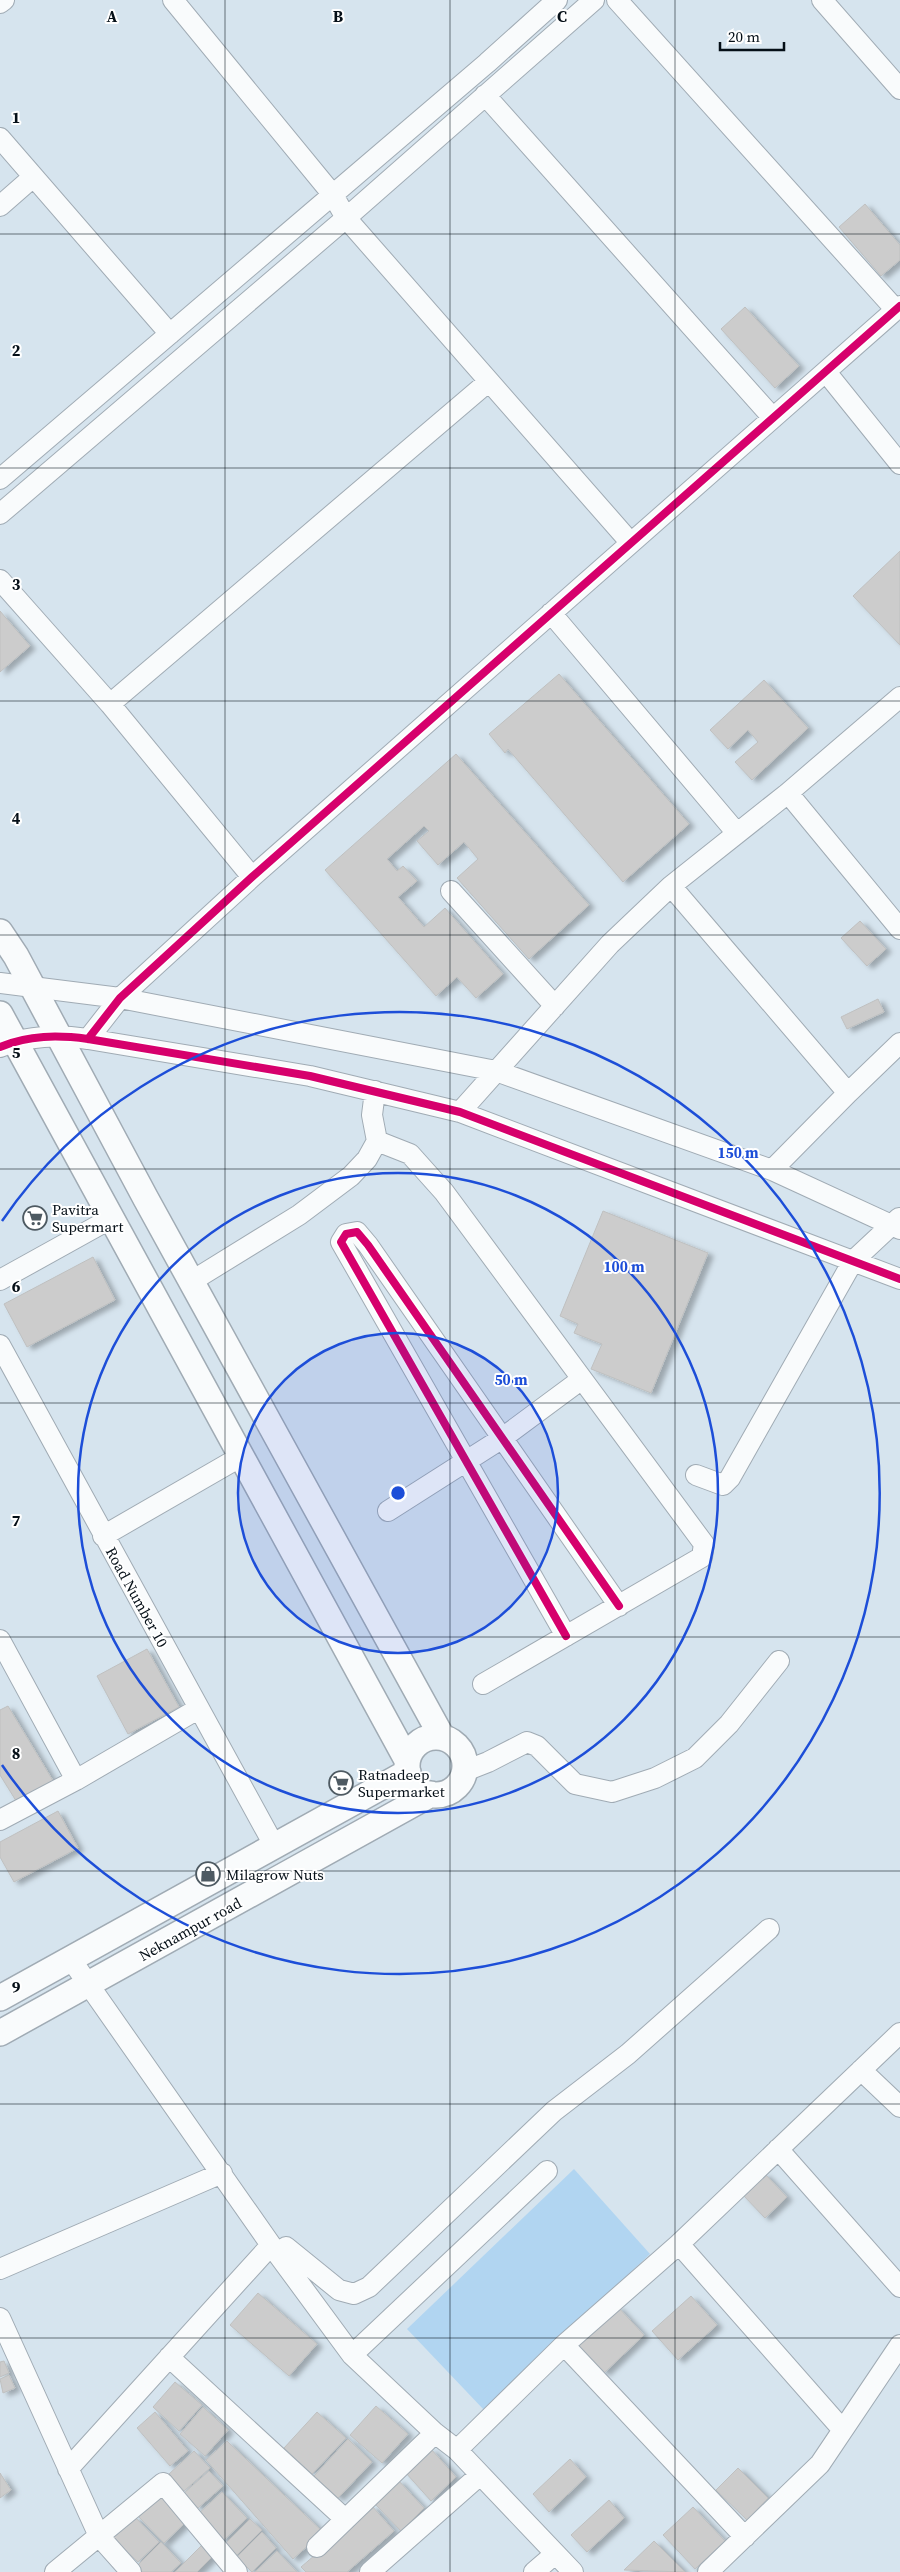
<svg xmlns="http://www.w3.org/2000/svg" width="900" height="2572" viewBox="0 0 900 2572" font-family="'Source Serif 4',serif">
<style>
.green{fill:#b1d5f1}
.building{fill:#ccc;stroke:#bfc0c0;filter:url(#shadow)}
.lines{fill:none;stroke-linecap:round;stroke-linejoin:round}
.minor-casing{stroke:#a0abb4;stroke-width:22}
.tertiary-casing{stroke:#a0abb4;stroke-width:28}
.minor{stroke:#f9fbfc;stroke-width:20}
.tertiary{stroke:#f9fbfc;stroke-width:25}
.cycleway-casing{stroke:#fff;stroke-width:11}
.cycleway{stroke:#d6006c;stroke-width:8}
.grid{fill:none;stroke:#050f17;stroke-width:1;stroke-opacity:0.55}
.ring{fill:none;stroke:#1d4ed8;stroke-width:2.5}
.labels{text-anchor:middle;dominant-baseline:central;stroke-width:4;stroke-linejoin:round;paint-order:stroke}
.poi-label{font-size:15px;fill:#050f17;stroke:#fff;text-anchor:start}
.street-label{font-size:15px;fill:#050f17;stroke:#fff}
.grid-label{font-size:16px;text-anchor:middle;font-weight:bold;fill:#050f17;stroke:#fff;stroke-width:4;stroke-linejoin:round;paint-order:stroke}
.centre{fill:#1d4ed8;stroke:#fff;stroke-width:2.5}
.ring-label{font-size:15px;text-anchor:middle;font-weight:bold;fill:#1d4ed8;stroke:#fff;stroke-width:4;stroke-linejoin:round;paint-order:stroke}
</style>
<defs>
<filter id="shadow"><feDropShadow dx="5.5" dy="3" stdDeviation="2.5" flood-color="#0004"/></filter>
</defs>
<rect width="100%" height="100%" fill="#d6e4ee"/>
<path class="green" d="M 574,2169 L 650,2254 L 485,2411 L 407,2329 Z"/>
<path class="building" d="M 865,204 L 900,245 L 900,260 L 881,276 L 839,227 Z
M 745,307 L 799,366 L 775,388 L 721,329 Z
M 900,551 L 900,645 L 853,596 Z
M 0,611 L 30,646 L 0,672 Z
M 559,674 L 689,824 L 623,882 L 508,749 L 505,753 L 489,734 Z
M 764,680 L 808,728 L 752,780 L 735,762 L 758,742 L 748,730 L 728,749 L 710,730 Z
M 456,754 L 589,905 L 529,959 L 457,878 L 478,859 L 464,842 L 438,865 L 417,841 L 429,831 L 424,826 L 387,859 L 397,871 L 403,866 L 417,881 L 398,897 L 424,927 L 445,908 L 503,974 L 476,998 L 457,977 L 436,996 L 325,870 Z
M 860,921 L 886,949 L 867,966 L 841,938 Z
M 878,999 L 884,1012 L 847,1029 L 841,1017 Z
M 603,1211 L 708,1253 L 651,1393 L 591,1369 L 602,1344 L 574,1333 L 578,1324 L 560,1316 Z
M 93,1257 L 115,1300 L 27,1347 L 4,1304 Z
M 147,1649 L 179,1707 L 128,1734 L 97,1676 Z
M 8,1706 L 55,1784 L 18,1804 L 0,1775 L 0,1710 Z
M 58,1811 L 78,1848 L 14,1882 L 0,1857 L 0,1842 Z
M 764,2173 L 787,2197 L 765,2218 L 742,2194 Z
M 258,2293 L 317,2344 L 289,2376 L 230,2325 Z
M 691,2296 L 717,2325 L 678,2360 L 652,2331 Z
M 617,2306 L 644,2335 L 604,2373 L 576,2345 Z
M 4,2361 L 9,2373 L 0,2377 L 0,2362 Z
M 9,2375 L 15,2388 L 3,2393 L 0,2379 Z
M 175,2382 L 202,2405 L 179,2431 L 153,2407 Z
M 376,2406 L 408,2434 L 382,2463 L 350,2435 Z
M 203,2407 L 228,2430 L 205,2456 L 180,2434 Z
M 155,2412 L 188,2451 L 170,2466 L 137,2428 Z
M 317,2412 L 346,2438 L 312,2474 L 284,2448 Z
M 348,2439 L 372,2462 L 338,2498 L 314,2476 Z
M 227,2441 L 323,2532 L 293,2559 L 206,2460 Z
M 431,2449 L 456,2477 L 431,2501 L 405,2472 Z
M 194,2451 L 210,2468 L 184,2491 L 169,2474 Z
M 570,2459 L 586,2477 L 549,2512 L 533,2494 Z
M 738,2468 L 768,2498 L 747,2520 L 716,2490 Z
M 209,2471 L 223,2486 L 198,2508 L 184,2493 Z
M 0,2473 L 11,2490 L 0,2498 Z
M 398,2480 L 424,2508 L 401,2531 L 374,2503 Z
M 157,2492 L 186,2522 L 164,2543 L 136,2514 Z
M 222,2492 L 247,2518 L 223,2541 L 198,2514 Z
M 609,2500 L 624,2518 L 587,2552 L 571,2535 Z
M 372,2506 L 394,2531 L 347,2572 L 306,2572 L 301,2567 Z
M 693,2507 L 725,2541 L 695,2569 L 663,2535 Z
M 135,2517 L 159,2542 L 138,2562 L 113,2538 Z
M 250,2519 L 262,2530 L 235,2557 L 224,2545 Z
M 262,2532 L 276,2548 L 252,2572 L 237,2557 Z
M 654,2541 L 685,2572 L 624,2570 Z
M 161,2542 L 181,2563 L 171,2572 L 142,2572 L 137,2566 Z
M 202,2545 L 213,2556 L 197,2572 L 175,2572 Z
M 277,2551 L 297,2572 L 255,2572 Z"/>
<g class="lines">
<g class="minor-casing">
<path id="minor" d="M 173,0 L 333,195 L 346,218 L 630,542
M 617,0 L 896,310
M 822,0 L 900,89
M 0,3 L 4,0
M 485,95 L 773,418
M 0,138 L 170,334
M 0,206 L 32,178
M 826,372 L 900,464
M 0,479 L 487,63 L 557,0
M 0,514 L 346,218 L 594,0
M 0,580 L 110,704 L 252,877
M 551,613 L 736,832
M 110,704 L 488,382
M 788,793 L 900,929
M 671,886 L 848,1093 L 772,1170
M 451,891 L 555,1006
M 0,983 L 120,998 L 496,1071 L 772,1170 L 900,1229
M 88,1039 L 120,998 L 252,877 L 900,306
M 0,1047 C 29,1035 58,1035 88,1039 L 310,1076 L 460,1112 L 900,1279
M 375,1091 L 372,1115 L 377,1141 L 410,1154 L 444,1192 L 704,1544 L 702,1557 L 483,1684
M 848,1093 L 900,1043
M 460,1112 L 610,944 L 671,886 L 788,793 L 900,697
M 0,1280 L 110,1219
M 192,1281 L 299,1215 L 351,1176 L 367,1159 L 377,1141
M 0,1345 L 275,1847
M 696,1475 L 723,1485 L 730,1478 L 853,1261 L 899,1218
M 388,1511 L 501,1439 L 582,1379
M 103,1536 L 240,1457
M 566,1636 L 341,1242 L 346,1234 L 357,1232 L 368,1245 L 619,1606
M 0,1640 L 76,1780
M 465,1771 L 488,1762 L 527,1742 L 537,1746 L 575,1784 L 612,1792 L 655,1778 L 695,1758 L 729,1724 L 779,1661
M 0,1820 L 76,1780 L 198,1709
M 70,1958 L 271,2245 L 352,2355 L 435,2433 L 457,2450 L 573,2572
M 861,2070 L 900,2107
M 778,2149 L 900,2287
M 679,2244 L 900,2033
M 278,2254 L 286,2247 L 339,2290 L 354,2294 L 369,2287 L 554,2111 L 628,2054 L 769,1929
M 0,2269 L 222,2173
M 0,2318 L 99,2536 L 131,2572
M 564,2345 L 679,2244 L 842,2429
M 352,2355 L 547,2171
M 169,2357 L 345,2519
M 457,2450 L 564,2345 L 745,2537
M 68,2469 L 271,2245
M 317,2547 L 435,2433
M 55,2572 L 163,2483 L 237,2572
M 370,2572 L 480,2475
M 534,2572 L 555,2554
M 708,2572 L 820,2464 L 900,2345"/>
</g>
<g class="tertiary-casing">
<path id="tertiary" d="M 0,932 L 16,956 L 146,1199 L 442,1737
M 0,1014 L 407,1760
M407 1766a29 29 0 1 1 58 0a29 29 0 1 1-58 0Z
M 0,1998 L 408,1772
M 0,2033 L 431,1794"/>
</g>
<use href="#minor" class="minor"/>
<use href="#tertiary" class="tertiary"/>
<g class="cycleway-casing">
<path id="cycleway" d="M 88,1039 L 120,998 L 252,877 L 900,306
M 0,1047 C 29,1035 58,1035 88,1039 L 310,1076 L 460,1112 L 900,1279
M 566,1636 L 341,1242 L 346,1234 L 357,1232 L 368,1245 L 619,1606"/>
</g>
<use href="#cycleway" class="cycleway"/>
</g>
<path class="grid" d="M 225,0 L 225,2572M 450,0 L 450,2572M 675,0 L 675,2572M 0,234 L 900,234M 0,468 L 900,468M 0,701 L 900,701M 0,935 L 900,935M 0,1169 L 900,1169M 0,1403 L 900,1403M 0,1637 L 900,1637M 0,1871 L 900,1871M 0,2104 L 900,2104M 0,2338 L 900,2338"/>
<circle cx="398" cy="1493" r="160" fill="#1d4ed8" fill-opacity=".12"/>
<g class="ring">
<circle cx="398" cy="1493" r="160"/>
<circle cx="398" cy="1493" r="320"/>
<path d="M2 1221A481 481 0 1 1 2 1765"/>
</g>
<defs>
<g id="supermarket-ring" transform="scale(1.25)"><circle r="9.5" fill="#fff" stroke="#4e5a62" stroke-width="1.5"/><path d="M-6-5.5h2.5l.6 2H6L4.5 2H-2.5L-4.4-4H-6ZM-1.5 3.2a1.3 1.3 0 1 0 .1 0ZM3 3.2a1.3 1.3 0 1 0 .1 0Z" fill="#4e5a62"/></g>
<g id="shop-ring" transform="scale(1.25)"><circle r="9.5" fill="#fff" stroke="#4e5a62" stroke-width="1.5"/><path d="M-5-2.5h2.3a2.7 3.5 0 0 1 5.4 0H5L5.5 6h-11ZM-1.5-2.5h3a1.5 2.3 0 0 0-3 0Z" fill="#4e5a62"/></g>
</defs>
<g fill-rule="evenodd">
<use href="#supermarket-ring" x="35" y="1218"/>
<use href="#supermarket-ring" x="341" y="1783"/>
<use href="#shop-ring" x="208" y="1874"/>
</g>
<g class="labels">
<g class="poi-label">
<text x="52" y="1209">Pavitra<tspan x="52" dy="17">Supermart</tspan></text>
<text x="358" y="1774">Ratnadeep<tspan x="358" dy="17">Supermarket</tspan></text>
<text x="226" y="1874">Milagrow Nuts</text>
</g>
<g class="street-label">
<text transform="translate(137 1597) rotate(61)">Road Number 10</text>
<text transform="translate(190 1929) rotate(-29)">Neknampur road</text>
</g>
</g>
<g class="grid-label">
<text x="112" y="22">A</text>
<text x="338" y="22">B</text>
<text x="562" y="22">C</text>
<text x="16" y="123">1</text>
<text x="16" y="356">2</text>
<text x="16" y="590">3</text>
<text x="16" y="824">4</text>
<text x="16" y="1058">5</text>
<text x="16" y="1292">6</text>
<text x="16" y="1526">7</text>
<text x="16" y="1759">8</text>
<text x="16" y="1993">9</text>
</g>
<circle cx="398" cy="1493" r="8" class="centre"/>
<g class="ring-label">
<text x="738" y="1158">150 m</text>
<text x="624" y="1272">100 m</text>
<text x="511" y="1385">50 m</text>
</g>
<path d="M720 42v8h64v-8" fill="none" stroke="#050f17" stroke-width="2.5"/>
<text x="728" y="42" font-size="15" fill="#050f17" stroke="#ffffff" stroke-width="4" paint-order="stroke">20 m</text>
</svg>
